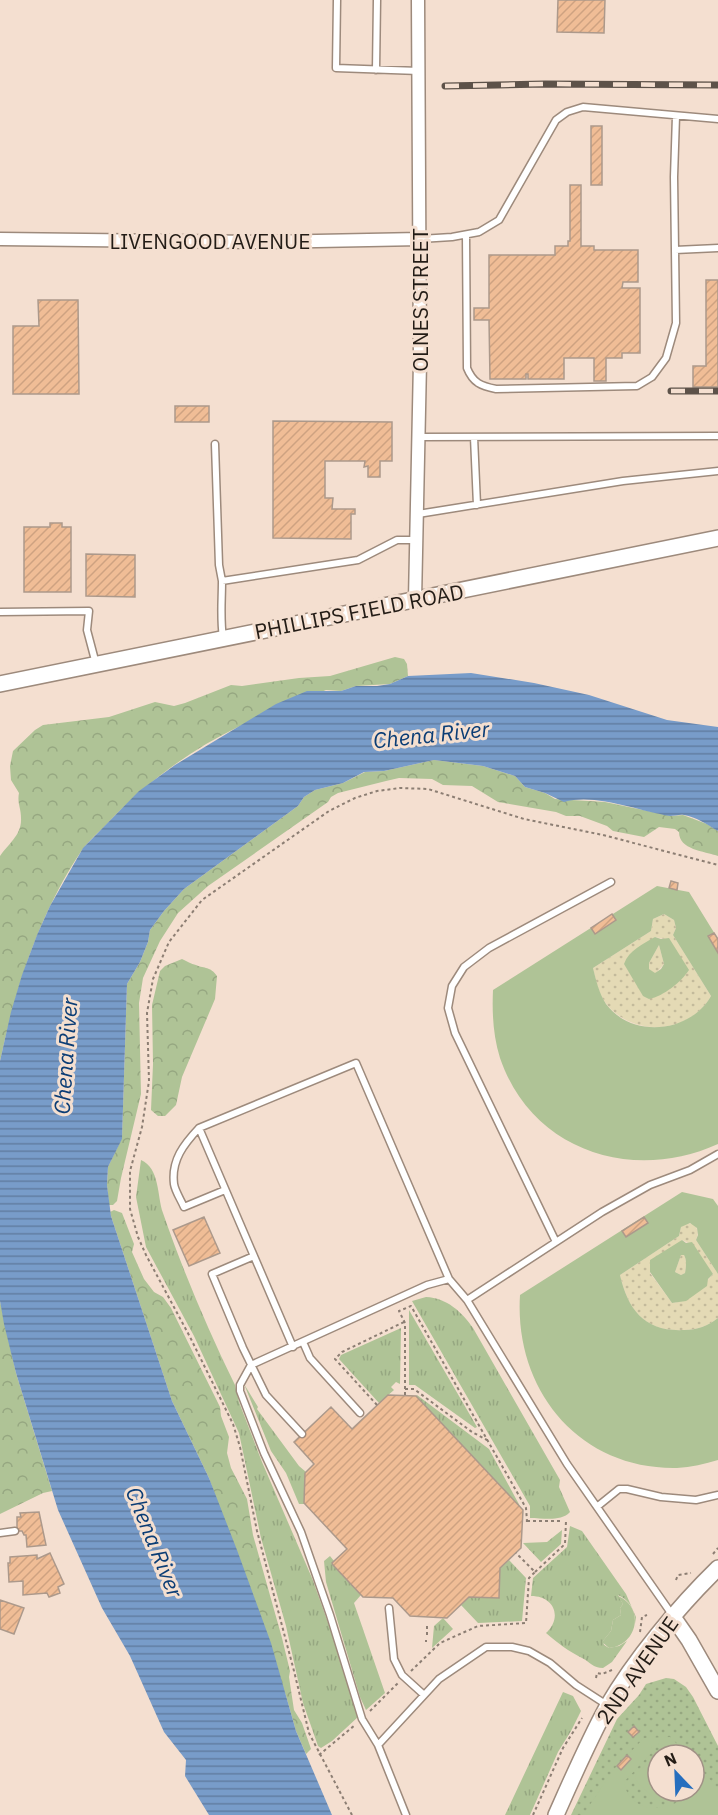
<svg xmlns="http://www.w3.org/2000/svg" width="718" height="1815" font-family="'IBM Plex Sans',sans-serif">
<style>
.grass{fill:url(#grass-tufts)}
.forest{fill:url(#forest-crowns)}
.sand{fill:url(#sand-dots);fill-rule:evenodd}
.park{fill:url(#park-dots);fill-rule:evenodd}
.garden{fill:#afc396;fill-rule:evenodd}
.water{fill:url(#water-rules)}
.building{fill:url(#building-hatch);stroke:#ac998b;stroke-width:1.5}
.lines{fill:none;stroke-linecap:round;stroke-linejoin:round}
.service-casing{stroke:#9d8a7c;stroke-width:9}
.minor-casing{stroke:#9d8a7c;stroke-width:15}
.tertiary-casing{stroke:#9d8a7c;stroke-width:18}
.path{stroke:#8c7e73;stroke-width:2;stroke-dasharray:3 3;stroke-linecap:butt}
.service{stroke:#fff;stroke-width:6}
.minor{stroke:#fff;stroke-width:12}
.tertiary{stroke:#fff;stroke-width:15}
.rail-casing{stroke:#5d5249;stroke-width:7}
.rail{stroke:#f4dfd0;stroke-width:4.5;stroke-dasharray:14;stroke-linecap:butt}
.labels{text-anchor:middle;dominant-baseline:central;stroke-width:6;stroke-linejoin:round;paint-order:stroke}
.street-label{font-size:21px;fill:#231c16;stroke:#f4dfd0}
.water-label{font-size:22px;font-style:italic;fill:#0b3d75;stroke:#f4dfd0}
</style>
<defs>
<pattern id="grass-tufts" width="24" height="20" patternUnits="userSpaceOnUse" patternTransform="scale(1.5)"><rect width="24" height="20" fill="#afc396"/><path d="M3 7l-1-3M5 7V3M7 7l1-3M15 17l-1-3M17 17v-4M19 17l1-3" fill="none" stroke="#96a781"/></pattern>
<pattern id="forest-crowns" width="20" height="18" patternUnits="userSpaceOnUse" patternTransform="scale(1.5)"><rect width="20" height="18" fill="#afc396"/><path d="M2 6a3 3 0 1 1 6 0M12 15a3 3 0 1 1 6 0" fill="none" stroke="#96a781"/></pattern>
<pattern id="sand-dots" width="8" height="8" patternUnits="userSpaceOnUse" patternTransform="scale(1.5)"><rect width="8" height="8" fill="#e4dab5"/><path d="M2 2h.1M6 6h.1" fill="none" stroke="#c3ba9b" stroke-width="1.8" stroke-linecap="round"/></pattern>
<pattern id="park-dots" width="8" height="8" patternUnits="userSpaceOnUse" patternTransform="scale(1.5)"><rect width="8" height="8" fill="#afc396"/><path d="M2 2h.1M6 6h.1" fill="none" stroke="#96a781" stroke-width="1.8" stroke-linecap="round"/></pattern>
<pattern id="water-rules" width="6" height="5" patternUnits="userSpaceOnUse" patternTransform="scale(1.5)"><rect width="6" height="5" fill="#789cc9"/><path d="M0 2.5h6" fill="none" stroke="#627ea2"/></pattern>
<pattern id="building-hatch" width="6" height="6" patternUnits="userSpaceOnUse" patternTransform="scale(1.5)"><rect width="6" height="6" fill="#f0bd96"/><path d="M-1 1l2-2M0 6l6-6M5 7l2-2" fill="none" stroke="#cea281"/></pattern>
</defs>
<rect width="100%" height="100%" fill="#f4dfd0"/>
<path class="grass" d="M141,1160C160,1168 157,1196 163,1213C183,1271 208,1330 235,1385L239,1402L262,1462L312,1578L331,1631L358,1717L332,1741L321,1748L318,1746L303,1703L286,1626L261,1538L239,1433L194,1336L146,1247L136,1197Z
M426,1297C447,1298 462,1312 473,1328L560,1480L559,1487L570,1512C561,1522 543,1518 530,1518V1506L412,1301Z
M409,1310L477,1427L475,1428L415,1385H409Z
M401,1328L400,1384L396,1382L391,1387L394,1390L379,1403L339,1359L341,1355Z
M244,1384L258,1407L257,1409L299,1466L306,1472L305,1474V1504H299L286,1473L271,1451Z
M417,1395L489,1449L521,1508L416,1396Z
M570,1526L582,1531L626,1594L636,1617L635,1629C637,1615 632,1601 618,1595L623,1604L620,1608L621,1615L613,1620L611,1631L603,1641L604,1645L609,1648L619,1646L627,1641L612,1662L603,1668C593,1668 590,1662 582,1658C568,1651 558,1643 546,1633C563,1617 554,1596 531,1596L533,1578L567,1547Z
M562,1530L561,1544L541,1562L523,1543L547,1542Z
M330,1556L334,1561L332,1563L334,1564L361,1595L354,1603L385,1693L366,1710L360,1697L326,1582L324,1561Z
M509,1560L526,1578L522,1621L478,1623L461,1605L469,1597L499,1598L500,1568Z
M443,1618L453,1629L432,1648L434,1626Z
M563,1692L573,1696L581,1711L571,1731L558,1752L530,1815H505Z"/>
<path class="forest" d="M395,657L404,659L407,664L408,676L390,684L356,686L341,691L326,690C297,702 267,713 238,727C188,751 142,786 104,827C96,834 88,842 82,850C39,914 16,987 0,1061V856C8,844 22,835 21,818C21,808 17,803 19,793L11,780L10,766L13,751L35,730L43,725L109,717L155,702L174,706L185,703L231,685L242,686L299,678L330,676Z
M434,760L483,766L515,776L525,787L545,793L555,799L605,802L672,816L683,815L707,824L718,831V856C704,851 679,850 679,832L675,829L659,827L644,837L613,831L607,826L580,816H566L556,812L498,802L472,786L443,785L432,779L399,778L386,781L338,793L331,797L328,802L208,886L178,913L160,941L143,978L139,1003L141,1094L121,1178L117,1201L113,1205H109L107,1185L108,1167L122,1138L127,984L140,962L148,942L150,930L164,911L184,889L298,806L304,797L315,790L343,783L365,772L384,771Z
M182,959C187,961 191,964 196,965C205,969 210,966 217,976L215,999L182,1077L176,1105L165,1116H158L151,1110L153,1064L152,1005L160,971L165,966Z
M114,1210L122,1213L134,1244L132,1252L144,1279L154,1292L163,1297L171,1308L220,1407L221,1416L229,1437L227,1453L231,1468L247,1499L253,1535L282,1638L290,1671L289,1677L294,1710L302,1723L310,1746L311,1749L306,1754L296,1731L286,1696L209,1478L172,1401L111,1216L110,1212Z
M0,1301L16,1373L52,1491L43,1493L0,1514Z"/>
<path class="sand" d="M664,914L674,920L676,928L673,935L711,996C690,1033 637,1038 608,1006C599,996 596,981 593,968L651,931L653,919ZM655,937L665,939L674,985L624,964Z
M659,945L664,964L655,974L649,969V963Z
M686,1223C697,1223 700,1231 696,1240L718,1274V1318C708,1326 697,1330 683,1330C645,1332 628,1310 620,1275L679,1236L681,1227ZM682,1240L689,1243L713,1274C701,1287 692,1301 672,1303L650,1273L652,1267Z
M681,1255H684C687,1260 686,1267 685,1273L681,1275L675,1272Z"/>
<path class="park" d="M666,1678L674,1679L686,1687L693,1697L718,1746V1815H571L617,1719L639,1695L646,1684ZM658,1755H694V1791H658Z"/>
<path class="garden" d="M657,886L689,892L718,939V1144C632,1183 532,1151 500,1058C493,1035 492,1013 493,990ZM664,914L674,920L676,928L673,935L711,996C690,1033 632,1039 606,1004C599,993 596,980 593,968L651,931L653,919Z
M655,937L661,939L669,938L689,970C681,982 664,996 649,999L643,996L624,964C629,950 643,944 655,937ZM659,945L664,964L661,969L655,973L649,969V963Z
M682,1192L713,1199L718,1206V1274L696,1240L698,1235L697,1228L690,1223L681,1227L679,1236L620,1275C628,1310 645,1332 684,1330C697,1330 708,1326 718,1318V1460C705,1464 691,1467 677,1468C579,1470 514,1390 520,1295Z
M682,1240L686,1243L692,1242L713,1274L708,1279L707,1286L686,1301L672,1303L650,1272V1260ZM681,1255H684C687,1260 686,1267 685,1273L681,1275L675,1272Z
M618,1596C645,1607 638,1645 609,1648L602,1642L611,1631L613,1620L621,1615L620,1608L623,1604Z
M670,1737L688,1755H666L661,1745L656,1743L652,1745L651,1753L624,1782C629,1815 673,1815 689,1791H694V1761L718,1789V1815H583L614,1769L644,1738Z
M654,1756L658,1757V1775L656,1773L654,1780L658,1783V1791H669L660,1801L655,1800L636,1780L635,1776Z"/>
<path class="water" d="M471,673L534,683L589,695L667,720L718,727V831C708,825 696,817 684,815C680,814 675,816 670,816C638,811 596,793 564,802L545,793L525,787L515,776L483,766L434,760L384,771L364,772L343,783L315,790L304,797L298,806L184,889L164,911L150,930L148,942L140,962L127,984L122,1139L108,1167L107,1185L111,1216L172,1401L209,1478L237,1550L271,1643L296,1731L332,1815H209L185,1776L186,1760L164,1732L130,1656L102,1608L58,1510L16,1373L4,1324L0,1301V1061L11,1012L22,975L37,935L50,906L83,848L139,791L175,765L276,704L307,691H341L356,686H377L390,684L408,676Z"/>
<path class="building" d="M558,0H605L604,33L557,32Z
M591,126H602V185H591Z
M570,185H581V246H594V250H638V282H623L622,288H640V353H622V358H606V381H594V358H564V379H528V374H526V379H490L489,320H474V308H489V255H555V246H568V241H570Z
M706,280H718V387H693V366H706Z
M38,300H78L79,394H13V326H39Z
M175,406H209V422H175Z
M273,421L392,422V461H380V477H368V466L364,467L365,461H325V498H333L332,509H355V514H351V539L273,538Z
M50,523H62V527H71V592H24V527H50Z
M86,554L135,555V597L86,596Z
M671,881L678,883L677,890L669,888Z
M612,914L616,920L595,934L591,928Z
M714,933L718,939V953L708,936Z
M204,1217L220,1253L189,1266L173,1230Z
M644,1217L648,1223L626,1237L622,1231Z
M388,1395L416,1396L523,1510L521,1548L500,1568L499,1598L469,1597L447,1618L410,1616L393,1598L363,1597L333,1565L332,1563L347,1549L304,1503L305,1473L314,1464L294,1442L331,1407L352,1429Z
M39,1512L46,1545L27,1547L26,1535H24L22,1531H17V1517H21L20,1513Z
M50,1553L64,1584L58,1587L60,1593L49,1597L47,1593L23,1595V1581L9,1582L8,1563H10V1557L37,1555V1559Z
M0,1600L24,1608L14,1634L0,1629Z
M634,1726L639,1732L633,1737L628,1732Z
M627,1755L631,1759L621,1770L617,1766Z"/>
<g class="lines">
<g class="service-casing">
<path id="service" d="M337,0L336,68L419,71
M376,70L377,0
M466,235L467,368C473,383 481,386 496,389L637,386L652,377L666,358L676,323L674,177L676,116
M420,239L452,237L479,232L499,220L556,120L567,112L583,107L718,119
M675,250L718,248
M419,437L718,436
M474,437L477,505
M215,444L219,565L222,581
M418,514L623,481L718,471
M0,612L89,611L87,630L96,664
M223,638C220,618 222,601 222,581L358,560L397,540H418
M199,1128L293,1347
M225,1190L184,1207C181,1200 175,1191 174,1184C171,1160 184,1144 199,1128L356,1063L449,1279
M556,1242L455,1033L448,1008L452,986L464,967L489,948L611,882
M254,1256L212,1274L243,1348L266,1395L302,1434
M467,1300L602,1212L650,1185L690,1170L718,1154
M303,1342L310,1358L360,1413
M598,1506L619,1489H627L661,1497L696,1500L718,1495
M0,1533L15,1531
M389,1608L394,1659L402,1675L423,1694
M378,1745L362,1719L330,1615L301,1532L264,1453L240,1391V1385L251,1365L427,1285L449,1279L467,1300L567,1464L673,1616
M406,1815L378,1745L439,1679L486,1647H512L529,1651L550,1663L576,1685L607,1705"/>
</g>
<g class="minor-casing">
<path id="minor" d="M0,239L265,242L420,239
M415,600L420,362L418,0"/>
</g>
<g class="tertiary-casing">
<path id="tertiary" d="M0,684L718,538
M673,1617L689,1640L718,1691
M556,1815C572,1779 588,1742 607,1707C634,1660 679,1606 718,1568"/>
</g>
<path class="path" d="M405,1389H414L472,1432L487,1440
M405,1395V1323L399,1311L411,1306L526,1508L527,1521H523
M377,1405L335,1359L342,1352L404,1322
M527,1521H560
M713,1554L718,1548
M535,1572L565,1544L566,1521
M676,1580L678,1575L691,1573
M640,1632L642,1617L647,1615
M427,1635V1625
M426,1642V1640
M411,1671L440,1643L478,1626L526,1623L529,1578L535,1572L516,1553
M596,1678L597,1673L602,1674L612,1670
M370,1711L398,1683
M319,1755L355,1725
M352,1815L309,1733L294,1671L257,1531L240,1447L233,1424L190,1337L146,1255L138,1237L130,1209V1171L142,1127L149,1081L147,1013L153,979L169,942L202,900L329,811L355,798L377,791L400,788L428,789L524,819L603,835L718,865
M533,1815L563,1748L582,1718"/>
<use href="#service" class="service"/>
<use href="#minor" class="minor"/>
<use href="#tertiary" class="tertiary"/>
<g class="rail-casing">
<path id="rail" d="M445,86L545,84L718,85
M671,391H718"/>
</g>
<use href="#rail" class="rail"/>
</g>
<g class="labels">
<g class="street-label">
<text x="210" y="241">LIVENGOOD AVENUE</text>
<text transform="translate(420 300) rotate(-90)">OLNES STREET</text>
<text transform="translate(359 611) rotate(-11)">PHILLIPS FIELD ROAD</text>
<text transform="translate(637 1670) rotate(-55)">2ND AVENUE</text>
</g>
<g class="water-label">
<text transform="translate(431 734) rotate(-6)">Chena River</text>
<text transform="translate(65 1056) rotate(-86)">Chena River</text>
<text transform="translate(155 1542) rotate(68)">Chena River</text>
</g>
</g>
<g transform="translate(676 1773) rotate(337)"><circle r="28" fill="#f4dfd0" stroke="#a09186" stroke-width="1.5"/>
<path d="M0-4.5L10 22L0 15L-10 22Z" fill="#256ebe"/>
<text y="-9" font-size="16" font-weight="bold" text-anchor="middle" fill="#231c16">N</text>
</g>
</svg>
